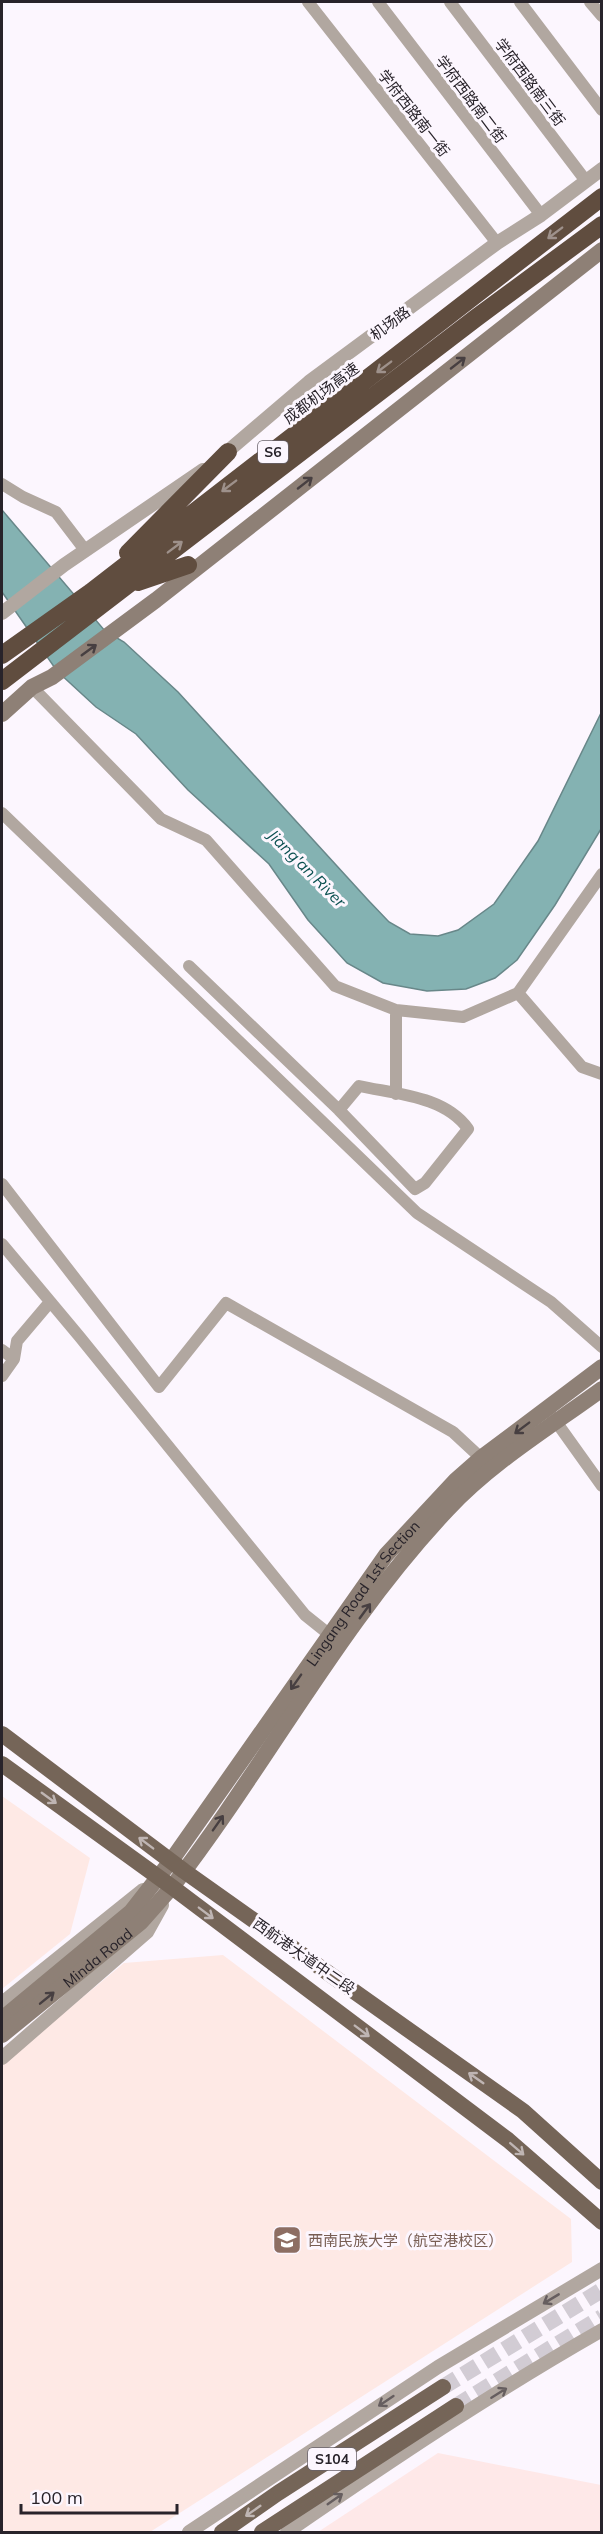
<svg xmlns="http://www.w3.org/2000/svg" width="603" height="2534" font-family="Mulish,'Noto Sans SC',sans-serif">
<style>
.industrial{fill:#fee8e8}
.education{fill:#fee9e5}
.water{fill:#84b2b2;stroke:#688789;stroke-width:1.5}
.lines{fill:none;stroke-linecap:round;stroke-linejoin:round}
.primary-tunnel{stroke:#d2ccd4;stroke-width:16;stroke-dasharray:16 8;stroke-linecap:butt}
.minor{stroke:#b1a7a0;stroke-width:12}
.tertiary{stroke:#b1a7a0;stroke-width:14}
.secondary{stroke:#8e8076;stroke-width:16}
.primary{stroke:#756558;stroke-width:16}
.motorway{stroke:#604d3f;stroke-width:18}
.oneway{stroke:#9e918b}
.oneway2{stroke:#473f41}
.oneway3{stroke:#bfb5b3}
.oneway4{stroke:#665e5f}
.labels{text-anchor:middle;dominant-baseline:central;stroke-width:6;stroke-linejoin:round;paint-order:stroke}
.shield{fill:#fcf6fe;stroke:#68626a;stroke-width:1.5}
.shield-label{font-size:14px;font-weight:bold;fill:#28232a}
.street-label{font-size:15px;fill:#28232a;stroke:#fcf6fe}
.education-label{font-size:15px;fill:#785e54;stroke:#fcf6fe;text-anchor:start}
.water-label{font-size:16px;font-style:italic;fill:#0a5050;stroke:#fcf6fe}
</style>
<rect width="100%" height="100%" fill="#fcf6fe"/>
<path class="industrial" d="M438,2453L601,2485V2532H318Z"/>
<path class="education" d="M2,1796L90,1858L70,1934L2,1989Z
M223,1955L571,2219L572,2262L150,2532H2V2064L124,1963Z"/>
<path class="water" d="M2,510L105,631L124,642L178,692L368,900L389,922L410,934L438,936L458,930L494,904L538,841L601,713V829L555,905L517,960L495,978L466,989L427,991L383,983L347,963L308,920L269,864L188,790L136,734L96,707L57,671L2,592Z"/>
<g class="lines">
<path class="primary-tunnel" d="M443,2387L602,2290
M456,2406L602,2317"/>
<path class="minor" d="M308,2L497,243
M378,2L541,215
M450,2L586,181
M520,2L602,110
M590,2L602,16
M2,484L23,497L56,512L85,550
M32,687L161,819L206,840L335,986L396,1010L463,1017L518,993L602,874
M2,813L417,1213L551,1302L602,1347
M189,966L339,1110L359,1086C395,1094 445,1096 468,1129L425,1183L415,1189L339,1110
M518,993L582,1067L602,1074
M396,1094V1010
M2,1184L159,1387L226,1303L453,1432L481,1458
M2,1244L79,1336L305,1615L335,1639
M2,1350L14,1359
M2,1376L14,1359L17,1341L50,1302
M552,1416L602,1486"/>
<path class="tertiary" d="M221,457L309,382L497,243L541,215L602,169
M2,613L64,565L203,470
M2,2003L143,1890
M2,2058L147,1932L162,1905
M189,2532L438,2367L602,2269
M287,2532C389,2462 493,2392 602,2330"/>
<g class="secondary">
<path d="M2,714L32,687L52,677L156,600L602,250"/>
<path id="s1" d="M2,2019L131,1912L171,1861L386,1555L456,1480L481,1458L602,1367"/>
<path id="s2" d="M2,2035L141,1922L172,1887C267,1764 340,1623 448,1509C492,1462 550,1427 602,1389"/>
</g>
<path class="primary" d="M2,1734L184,1871L523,2111L602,2182
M2,1764L172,1887L508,2140L602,2222
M222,2532L278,2493L443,2387
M262,2532L456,2406"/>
<path class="motorway" d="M128,553L228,452
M138,582L188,565
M2,655L91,592L602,197
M2,681L476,318L602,225"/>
</g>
<defs><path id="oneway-shaft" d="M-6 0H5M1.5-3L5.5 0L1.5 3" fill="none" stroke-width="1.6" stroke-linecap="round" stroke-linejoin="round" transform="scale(1.5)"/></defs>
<g class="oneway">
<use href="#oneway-shaft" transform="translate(555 233) rotate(143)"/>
<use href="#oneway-shaft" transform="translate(384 367) rotate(143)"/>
<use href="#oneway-shaft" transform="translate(229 486) rotate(143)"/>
<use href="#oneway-shaft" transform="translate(175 547) rotate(-37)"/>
</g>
<g class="oneway2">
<use href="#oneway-shaft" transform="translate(458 363) rotate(-38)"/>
<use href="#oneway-shaft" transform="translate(305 483) rotate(-38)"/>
<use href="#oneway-shaft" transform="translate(89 650) rotate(-36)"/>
<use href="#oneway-shaft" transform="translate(522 1428) rotate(143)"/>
<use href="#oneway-shaft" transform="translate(365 1611) rotate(-54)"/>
<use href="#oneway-shaft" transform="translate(296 1682) rotate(125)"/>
<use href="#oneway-shaft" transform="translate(218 1823) rotate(-55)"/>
<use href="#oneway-shaft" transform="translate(47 1998) rotate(-39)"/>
</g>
<g class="oneway3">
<use href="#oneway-shaft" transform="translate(49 1798) rotate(36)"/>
<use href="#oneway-shaft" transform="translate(146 1843) rotate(-143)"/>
<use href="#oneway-shaft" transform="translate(206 1913) rotate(37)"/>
<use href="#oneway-shaft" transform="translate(362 2031) rotate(37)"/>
<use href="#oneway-shaft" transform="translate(476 2078) rotate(-145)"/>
<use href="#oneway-shaft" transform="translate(517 2149) rotate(41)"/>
<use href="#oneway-shaft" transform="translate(253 2511) rotate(145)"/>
</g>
<g class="oneway4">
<use href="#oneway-shaft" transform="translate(551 2299) rotate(149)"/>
<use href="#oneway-shaft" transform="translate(499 2393) rotate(-32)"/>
<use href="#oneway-shaft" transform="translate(386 2401) rotate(146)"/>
<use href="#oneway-shaft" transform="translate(335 2499) rotate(-35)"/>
</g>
<defs>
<g id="university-square" transform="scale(1.5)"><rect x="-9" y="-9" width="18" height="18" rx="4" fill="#8d6e63" stroke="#fcf6fe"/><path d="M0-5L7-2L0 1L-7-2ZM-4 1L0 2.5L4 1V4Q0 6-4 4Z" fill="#fff"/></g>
</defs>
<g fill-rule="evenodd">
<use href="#university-square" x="287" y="2240"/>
</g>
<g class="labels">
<g class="shield">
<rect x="258" y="441" width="30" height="22" rx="4.5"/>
<rect x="308" y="2448" width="48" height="22" rx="4.5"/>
</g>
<g class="shield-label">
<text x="273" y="452">S6</text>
<text x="332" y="2459">S104</text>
</g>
<g class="street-label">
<text transform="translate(530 82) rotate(53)">学府西路南三街</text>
<text transform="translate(471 99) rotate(53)">学府西路南二街</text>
<text transform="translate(414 113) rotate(52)">学府西路南一街</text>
<text transform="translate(390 323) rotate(-37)">机场路</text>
<text transform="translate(321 393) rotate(-37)">成都机场高速</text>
<text stroke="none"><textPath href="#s1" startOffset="562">Lingang Road 1st Section</textPath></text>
<text transform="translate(304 1956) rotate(35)">西航港大道中二段</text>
<text stroke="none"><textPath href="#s2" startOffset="123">Minda Road</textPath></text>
</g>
<g class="education-label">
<text x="308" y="2240">西南民族大学（航空港校区）</text>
</g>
<g class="water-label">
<text transform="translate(307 868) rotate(45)">Jiang'an River</text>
</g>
</g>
<rect width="603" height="2534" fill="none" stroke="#28232a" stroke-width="6"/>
<path d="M21 2504v9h156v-9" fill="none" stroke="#28232a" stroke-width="3"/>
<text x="30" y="2504" font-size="18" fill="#28232a" stroke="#fcf6fe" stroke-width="4.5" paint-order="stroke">100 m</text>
</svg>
